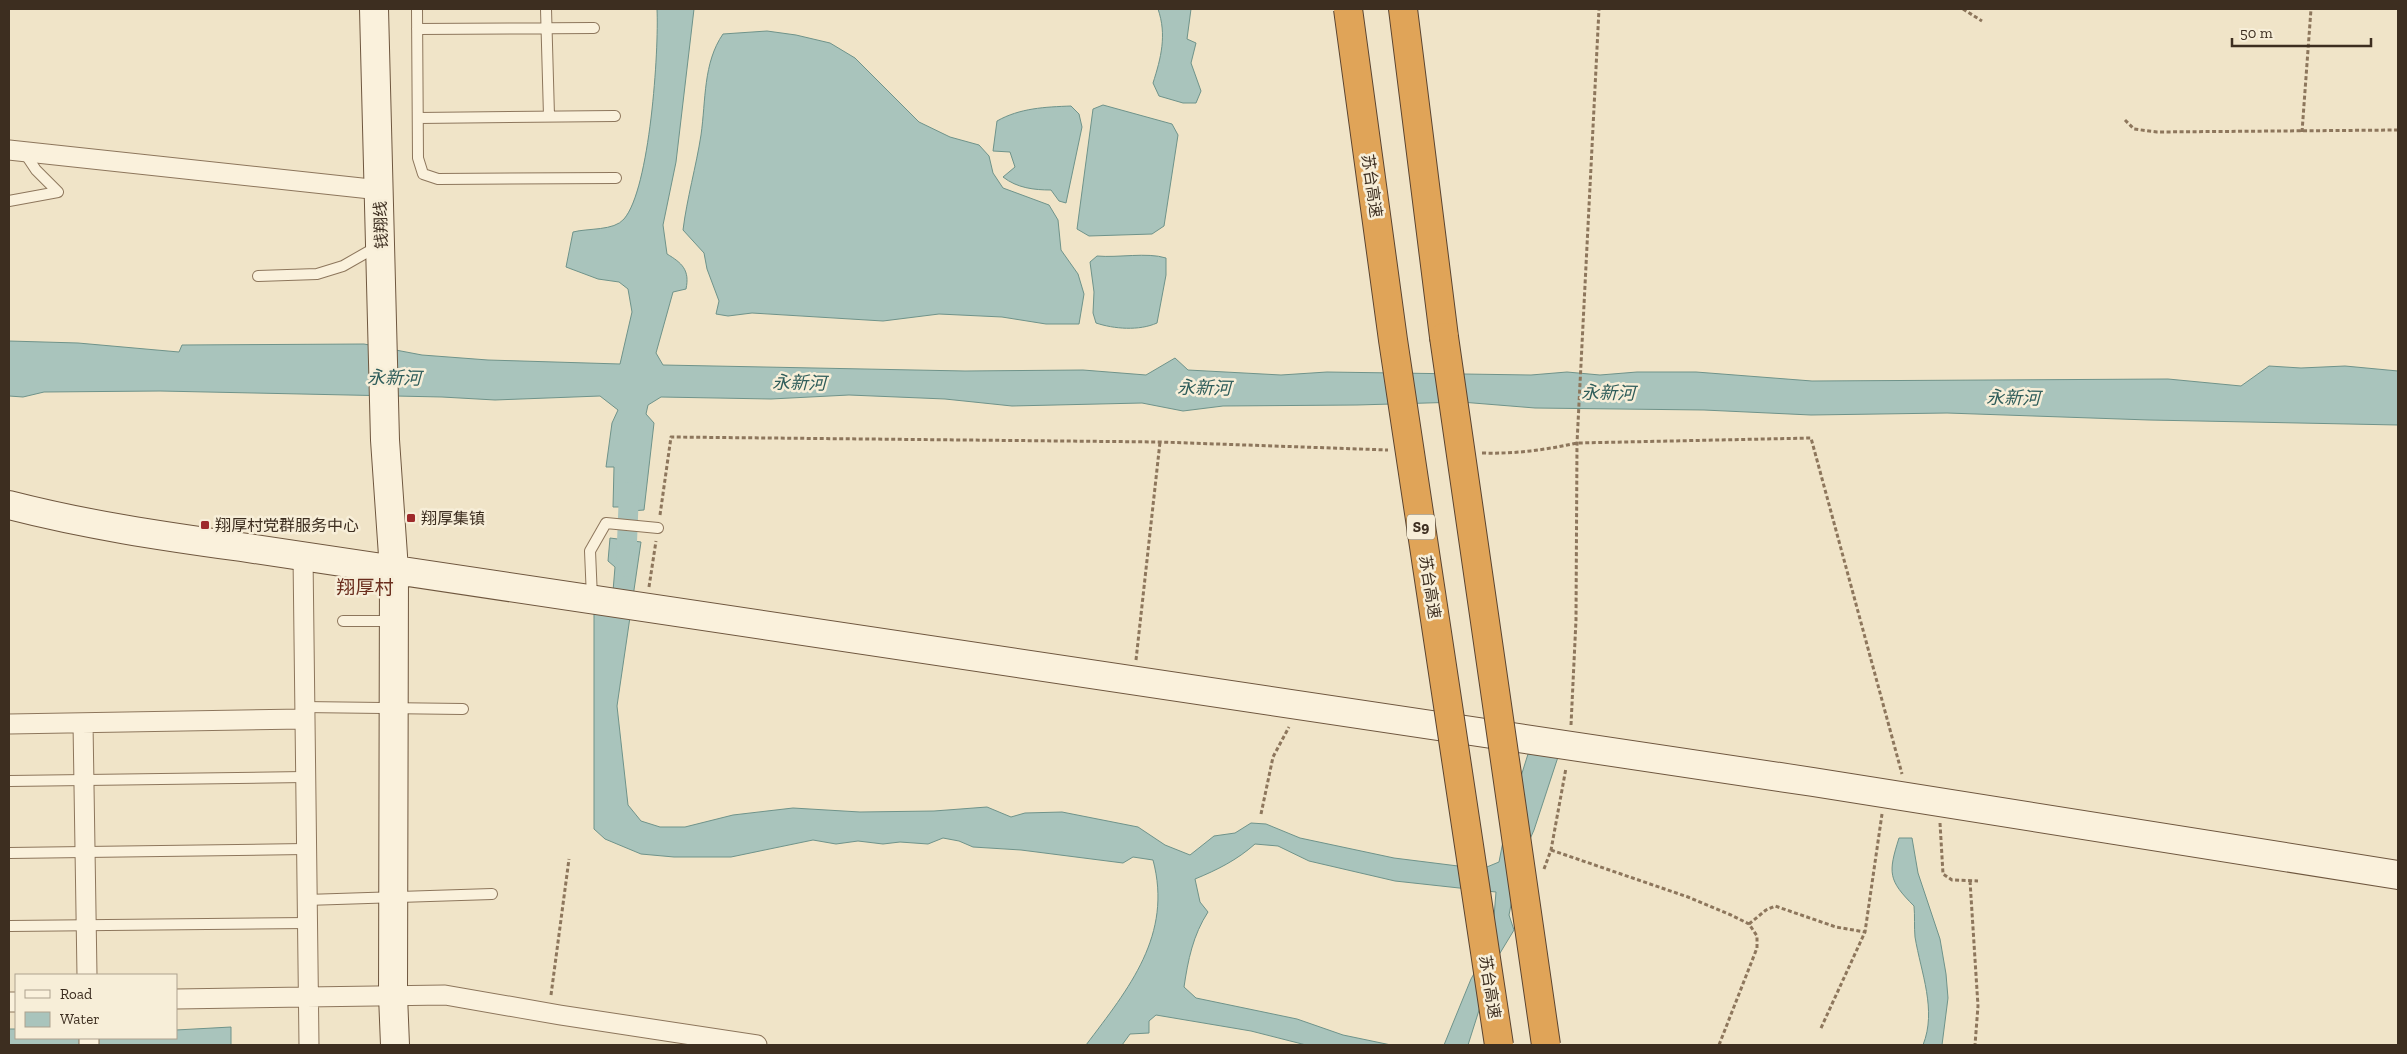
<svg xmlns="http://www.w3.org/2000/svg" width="2407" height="1054" font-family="'Zilla Slab','Noto Sans SC',serif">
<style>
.water{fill:#a9c4bc;stroke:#6f938a}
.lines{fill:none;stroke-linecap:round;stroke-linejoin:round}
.canal{stroke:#a9c4bc;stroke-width:20}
.lane-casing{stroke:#8d765c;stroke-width:12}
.street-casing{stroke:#8d765c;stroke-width:21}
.secondary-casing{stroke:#6f573f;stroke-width:30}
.highway-casing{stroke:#5b4430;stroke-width:30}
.path{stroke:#8d765c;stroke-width:3;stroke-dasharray:4 2.5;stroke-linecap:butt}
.lane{stroke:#faf1dc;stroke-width:10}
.street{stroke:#faf1dc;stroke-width:19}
.secondary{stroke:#faf1dc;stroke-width:28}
.highway{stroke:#e0a458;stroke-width:28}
.highway-bridge-casing{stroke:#5b4430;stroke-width:30;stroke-linecap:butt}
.highway-bridge{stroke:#e0a458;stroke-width:28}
.poi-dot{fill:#9e2a2b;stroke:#f7eed8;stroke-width:2}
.labels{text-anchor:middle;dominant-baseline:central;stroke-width:5;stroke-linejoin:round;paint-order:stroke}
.shield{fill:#f7eed8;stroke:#756857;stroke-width:1}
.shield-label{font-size:15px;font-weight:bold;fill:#3d2e20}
.street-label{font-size:16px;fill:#3d2e20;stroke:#f7eed8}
.poi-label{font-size:16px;fill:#3d2e20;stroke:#f7eed8;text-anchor:start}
.water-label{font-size:18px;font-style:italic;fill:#2f5d5a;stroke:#f7eed8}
.quarter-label{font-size:19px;fill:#6b2e1e;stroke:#f7eed8}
</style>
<rect width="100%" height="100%" fill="#f0e4c8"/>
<path class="water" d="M657,9H694L676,162L663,225L667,254C682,263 690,270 686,289L673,292L656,353L663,365L965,371L1083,370L1146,375L1175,358L1188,370L1281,375L1327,372L1531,375L1567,372L1600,375L1637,372H1696L1812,381L2168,379L2241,386L2269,366L2301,368L2345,366L2398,371V425L2149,420L1947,413L1811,415L1704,410L1535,408L1461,402L1357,405L1223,406L1183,411L1142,403L1012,406L945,399L849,395L771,399L661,397L648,405L646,414L654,423L644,510L631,511L629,517L622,515L621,507H613L614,467H606L612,423L618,410L600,396L495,400L442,397L160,391L44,392L23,397L9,396V341L78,343L179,352L182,345L364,344L422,355L488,360L620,364L632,312L628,289L619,282L598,279L566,267L573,232C588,228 614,231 624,219C650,189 659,50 657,9Z
M1158,9H1191L1187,39L1196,43L1191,63L1201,91L1196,103H1183L1159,96L1153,83C1161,58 1167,35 1158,9Z
M767,31L796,35L830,43L855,58L919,122L950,137L979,145L989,156L993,173L1003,188L1049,205L1058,220L1061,250L1078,274L1084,294L1079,324H1046L1002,317L939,314L883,321L752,313L728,316L716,314L719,301L707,269L704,253L683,230C687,198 696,167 701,135C706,100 703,63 723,34Z
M1103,105L1172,124L1178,135L1164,226L1152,234L1089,236L1077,229L1093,109Z
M1071,106L1079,114L1082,127L1066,203L1059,201L1051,190C1034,190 1017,188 1003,177L1015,167L1010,152L993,151L997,121C1020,108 1045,107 1071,106Z
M1097,256C1118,258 1147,252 1166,258V275L1157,323C1139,331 1114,329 1096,323L1093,313L1094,292L1090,262Z
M610,538L641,542L617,706L628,805L641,821L660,827H685L733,815L793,808L860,812L934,811L987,807L1011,817L1025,813L1062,812L1138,827L1165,845L1190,855L1214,836L1235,833L1251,823L1266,824L1300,838L1394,858L1482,869L1499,862L1507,821L1528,754L1558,757L1534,830L1519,864L1509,915L1514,930L1494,963L1468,1045H1444L1471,979L1488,949L1494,917L1496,892L1395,881L1309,861L1278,846L1255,844C1237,860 1217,870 1195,879L1200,902L1208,912C1193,935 1188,960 1184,987L1196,998L1297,1019L1343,1035L1391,1045H1306L1251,1031L1156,1015L1149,1021V1033L1130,1034L1122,1045H1086C1129,988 1173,935 1153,860L1133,857L1123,863L1021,850L973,847L959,841L943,838L928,844L900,842L883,844L858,841L836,844L813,840L731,857H674L641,854L605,839L594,829V612L613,591L615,567L608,561Z
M1899,838H1912L1918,873L1940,939L1946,974L1948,998L1942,1045H1923C1937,1010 1921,973 1915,937C1914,927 1915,916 1914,906C1888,880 1888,873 1899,838Z
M231,1027V1045H9V1029H16V1038H176V1030Z"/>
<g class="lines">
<path class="canal" d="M626,567L629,492"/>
<g class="lane-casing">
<path id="lane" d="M417,9L418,158L423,174L438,179L616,178
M546,9L549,116
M417,29L594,28
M418,118L615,116
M24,152L36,170L58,192
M9,201L58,192
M258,276L317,274L343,266L378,246
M592,598L590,551L606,523L658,528
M343,621H392
M303,707L463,709
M9,781L304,777
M9,853L305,849
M306,900L492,894
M9,926L307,923"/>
</g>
<g class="street-casing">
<path id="street" d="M9,150L380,190
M303,556L309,1045
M83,723L87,975
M9,724L303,719
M176,999L445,995L560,1015L757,1045
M9,1002H16
M89,1038V1045"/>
</g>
<g class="secondary-casing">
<path id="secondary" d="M374,9L385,440L394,570L393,995L395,1045
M9,505C87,525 161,536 241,547L1813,782L2398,875"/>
</g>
<g class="highway-casing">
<path id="highway" d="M1403,9L1444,337"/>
</g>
<path class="path" d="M1963,9L1982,21
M2125,120L2134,129L2157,132L2398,130
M2302,132L2311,9
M1482,453C1515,454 1545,450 1577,443L1811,438L1902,774
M660,515L671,437L1160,442L1388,450
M649,587L656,541
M1136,660L1160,442
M1571,725L1576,620L1577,443L1599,9
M1261,814L1273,757L1289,727
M1940,823L1943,874L1952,880L1978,881
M1551,850L1688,897L1731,915L1749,924L1757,936V948L1719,1045
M1544,869L1551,850L1566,768
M1970,881L1978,1006L1975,1045
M1749,924L1766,910L1775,906L1836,927L1865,932
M551,995L569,859
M1821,1028L1865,932L1882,814"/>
<use href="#lane" class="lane"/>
<use href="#street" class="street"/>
<use href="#secondary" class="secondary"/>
<use href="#highway" class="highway"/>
<g class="highway-bridge-casing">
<path id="highway-bridge" d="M1348,9L1393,340L1499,1045
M1444,337L1546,1045"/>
</g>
<use href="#highway-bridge" class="highway-bridge"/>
</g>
<g class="poi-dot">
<rect x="406" y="513" width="10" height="10" rx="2.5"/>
<rect x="200" y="520" width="10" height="10" rx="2.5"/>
</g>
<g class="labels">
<rect class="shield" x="1407" y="514.5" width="28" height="25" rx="4"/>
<g class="shield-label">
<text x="1421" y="527">S9</text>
</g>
<g class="street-label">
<text transform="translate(1372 186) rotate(82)">苏台高速</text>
<text transform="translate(381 225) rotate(-92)">钱翔线</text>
<text transform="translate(1430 587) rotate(81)">苏台高速</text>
<text transform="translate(1490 987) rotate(81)">苏台高速</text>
</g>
<g class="poi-label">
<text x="421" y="518">翔厚集镇</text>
<text x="215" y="525">翔厚村党群服务中心</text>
</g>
<g class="water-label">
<text transform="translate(394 378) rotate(1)">永新河</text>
<text transform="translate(799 383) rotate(1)">永新河</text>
<text transform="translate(1204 388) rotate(1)">永新河</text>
<text transform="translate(1608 393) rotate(1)">永新河</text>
<text transform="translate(2013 398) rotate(1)">永新河</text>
</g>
<g class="quarter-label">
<text x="365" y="587">翔厚村</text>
</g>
</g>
<rect width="2407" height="1054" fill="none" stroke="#3d2e20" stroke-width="20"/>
<rect x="15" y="974" width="162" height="65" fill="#f7eed8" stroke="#ada18e"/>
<rect x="25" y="990" width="25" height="8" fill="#faf1dc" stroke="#ada18e"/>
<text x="60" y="999" font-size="15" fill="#3d2e20">Road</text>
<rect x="25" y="1012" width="25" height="15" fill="#a9c4bc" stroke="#ada18e"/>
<text x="60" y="1024" font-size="15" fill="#3d2e20">Water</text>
<path d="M2232 38v8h139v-8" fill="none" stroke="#3d2e20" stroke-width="2.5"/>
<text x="2240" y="38" font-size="15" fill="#3d2e20" stroke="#f7eed8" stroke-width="4" paint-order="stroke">50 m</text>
</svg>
